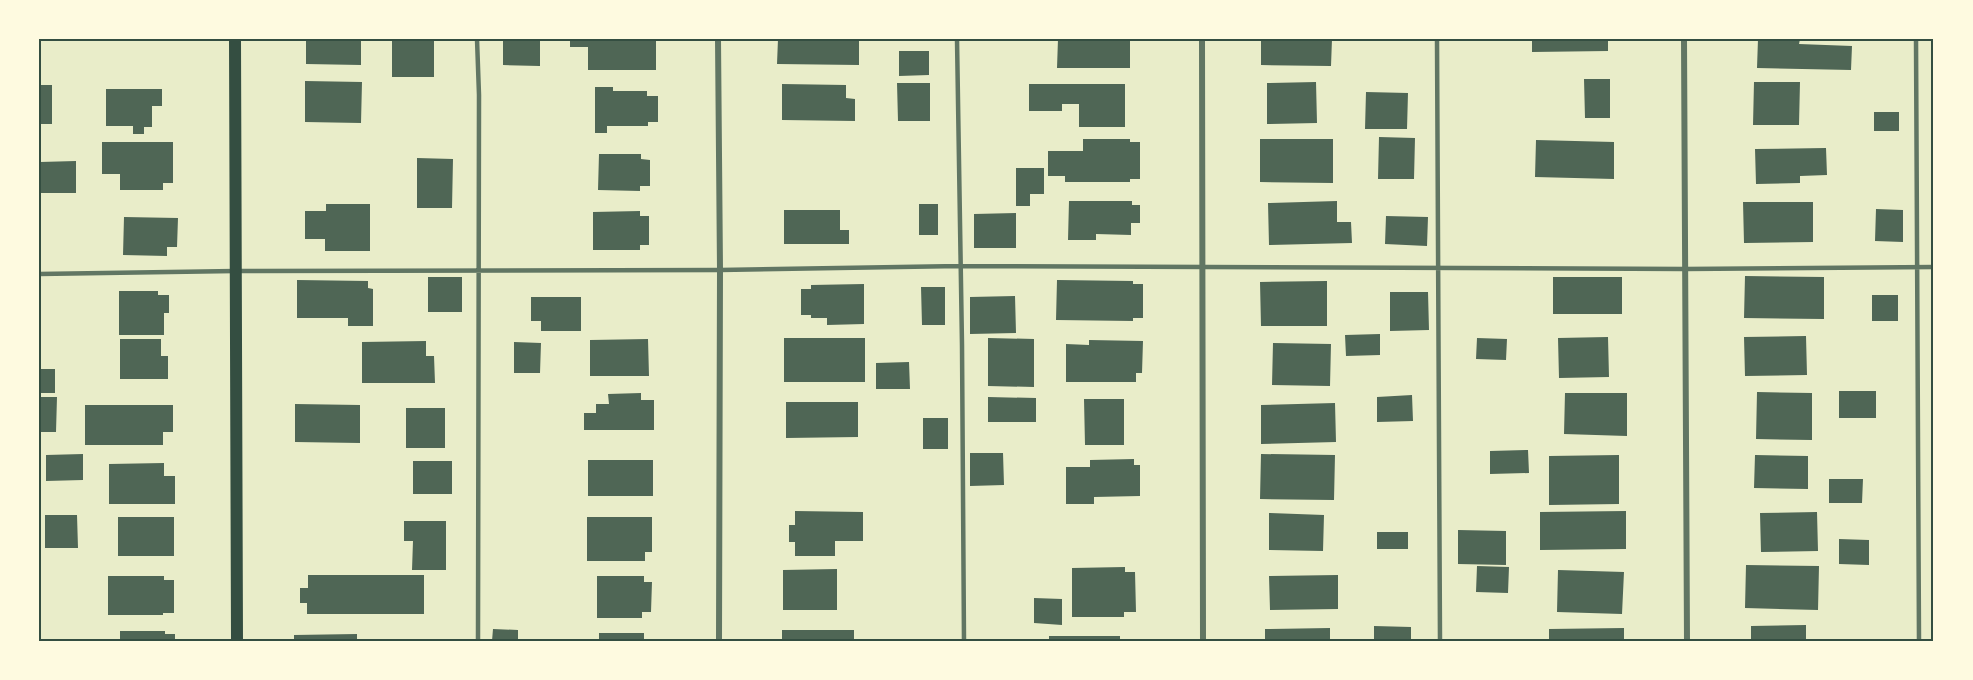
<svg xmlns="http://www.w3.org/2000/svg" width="1973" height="680" font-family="Manrope,sans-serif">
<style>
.building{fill:#4f6655}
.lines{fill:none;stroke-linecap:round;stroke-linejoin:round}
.service{stroke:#617663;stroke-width:4.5}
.minor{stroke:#617663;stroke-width:6}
.secondary{stroke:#344e41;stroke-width:12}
.neatline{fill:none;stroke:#344e41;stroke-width:2}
</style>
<rect width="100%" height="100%" fill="#e9edc9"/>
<path class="building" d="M306,39H361V65L306,64Z
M392,39H434V77H392Z
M503,39H540V66L503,65Z
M570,39H656V70H588V47H570Z
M778,39H859V65L777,64Z
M1058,39H1130V68H1057Z
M1261,39H1332L1331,66L1261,65Z
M1532,39H1608V51L1532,52Z
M1758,39H1800L1799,44L1852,46L1851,70L1757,68Z
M1931,44H1934V68H1931Z
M899,51H929V75L899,76Z
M1584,79H1610V118H1585Z
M305,81L362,82L361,123L305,122Z
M1316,82L1317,123L1267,124V83Z
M1754,82H1800L1799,125H1753Z
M897,83H930V121H898Z
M782,84L846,85V98L855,99V121L782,120Z
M1029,84H1125V127H1079V104H1062V111H1029Z
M39,85H52V124H39Z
M595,87H613V91H647V96H658V122H648V126H607V133H595Z
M106,89H162V106H152V127H144V134H133V126H106Z
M1366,92L1408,93L1407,129H1365Z
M1874,112H1899V131H1874Z
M1379,137L1415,138L1414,179H1378Z
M1083,139H1130V142H1140V179H1130V182H1065V176H1048V151H1083Z
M1260,139H1333V183L1260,182Z
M1536,140L1614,142V179L1535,177Z
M102,142H173V183H163V190H120V174H102Z
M1826,148L1827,175L1800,176V183L1756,184L1755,149Z
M599,154H641V159L650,160V186H640V191L598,190Z
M417,158L453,159L452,208H417Z
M76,161V193H40V162Z
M1016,168H1044V194H1030V206H1016Z
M1069,201H1132V205H1140V223H1131V235L1096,234V240H1068Z
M1337,201V222H1351L1352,243L1269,245L1268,203Z
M1743,202H1813V242L1744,243Z
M326,204H370V251H325V239H305V211H326Z
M919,204H938V235H919Z
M1876,209L1903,210V242L1875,241Z
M784,210H840V230H849V244H784Z
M640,211V216H649V245H640V250H593V212Z
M1016,213V248H974V214Z
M1386,216L1428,217L1427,246L1385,244Z
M124,217L178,218L177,247H167V256L123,255Z
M1745,276L1824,277V319L1744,318Z
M428,277H462V312H428Z
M1553,277H1622V314H1553Z
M297,280L368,281V288L373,289V326H348V318H297Z
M1057,280L1133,281V284H1143V318H1133V321L1056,320Z
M1327,281V326H1261L1260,282Z
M864,284V324L827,325V318H811V315H801V289H811V285Z
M921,287H945V325H922Z
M119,291H158V295H169V313H164V335H119Z
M1390,292H1428L1429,330L1390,331Z
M1872,295H1898V321H1872Z
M1015,296L1016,333L970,334V297Z
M531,297H581V331H541V321H531Z
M1380,334V355L1346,356L1345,335Z
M1806,336L1807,375L1745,376L1744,337Z
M1608,337L1609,377L1559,378L1558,338Z
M784,338H865V382H784Z
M988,338L1034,339V387L988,386Z
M1477,338L1507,339L1506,360L1476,359Z
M120,339H161V356H168V379H120Z
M648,339L649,376H590V340Z
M1089,340L1143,341L1142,373H1136V382H1066V344L1089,345Z
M426,341V356H434L435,383H362V342Z
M514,342L541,343L540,373H514Z
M1273,343L1331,344L1330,386L1272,385Z
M909,362L910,389H876V363Z
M39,369H55V393H39Z
M1839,391H1876V418H1839Z
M1757,392L1812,393V440L1756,439Z
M641,393V400H654V430H584V413H596V404H609L608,394Z
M1565,393H1627V436L1564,434Z
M1412,395L1413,421L1377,422V397Z
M39,397H57L56,432H39Z
M988,397L1036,398V422H988Z
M1084,399H1124V445H1085Z
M786,402H858V437L786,438Z
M1335,403L1336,442L1261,444V405Z
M295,404L360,405V443L295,442Z
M85,405H173V432H163V445H85Z
M406,408H445V448H406Z
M923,418H948V449H923Z
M1528,450L1529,473L1490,474V451Z
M970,453H1003L1004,485L970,486Z
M83,454V480L46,481V455Z
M1261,454L1335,455L1334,500L1260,499Z
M1619,455V504L1549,505V456Z
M1755,455L1808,456V489L1754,488Z
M1134,459V465H1140V496L1094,497V504H1066V467H1090V460Z
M588,460H653V496H588Z
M413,461H452V494H413Z
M164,463V476H175V504H109V464Z
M1829,479H1863L1862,503H1829Z
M795,511L863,512V541H835V556H795V542H789V525H795Z
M1626,511V549L1540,550V512Z
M1817,512L1818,551L1761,552L1760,513Z
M1269,513L1324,515L1323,551L1269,550Z
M45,515H77L78,548H45Z
M118,517H174V556H118Z
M587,517H652V552H645V561H587Z
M404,521H446V570H412L413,541H404Z
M1458,530L1506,531V565L1458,564Z
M1377,532H1408V549H1377Z
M1839,539L1869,540V565L1839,564Z
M1746,565L1819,566L1818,610L1745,608Z
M1477,566L1509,567L1508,593L1476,592Z
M1125,567V572H1135L1136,612H1124V617H1072V568Z
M837,569V610H783V570Z
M1558,570L1624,572L1622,614L1557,612Z
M308,575H424V614H307V603H300V588H308Z
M1338,575V609L1270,610L1269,576Z
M108,576H164V580H174V613H163V615H108Z
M597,576H644V582H652L651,612H642V618H597Z
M1034,598L1062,599V625L1034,623Z
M1806,625V641H1751V626Z
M1374,626L1411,627V641H1374Z
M1330,628V641H1265V629Z
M1624,628V641H1549V629Z
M493,629L518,630V641H492Z
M782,630H854V641H782Z
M120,631H165V634H175V641H120Z
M599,633H644V641H599Z
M357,634V641H294V635Z
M1049,636H1120V641H1049Z"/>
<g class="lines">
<path class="service" d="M477,39L479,95L478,641
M957,39L962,345L964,641
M1437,39L1440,641
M1916,39L1919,641
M39,274L235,271L720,270L960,266L1685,269L1934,267"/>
<path class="minor" d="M718,39L720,270L719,641
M1202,39L1203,641
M1684,39L1687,641"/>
<path class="secondary" d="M235,39L237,641"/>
</g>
<rect width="1973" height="680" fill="none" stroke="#fefae0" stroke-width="81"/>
<rect x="40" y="40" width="1892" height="600" class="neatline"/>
</svg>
